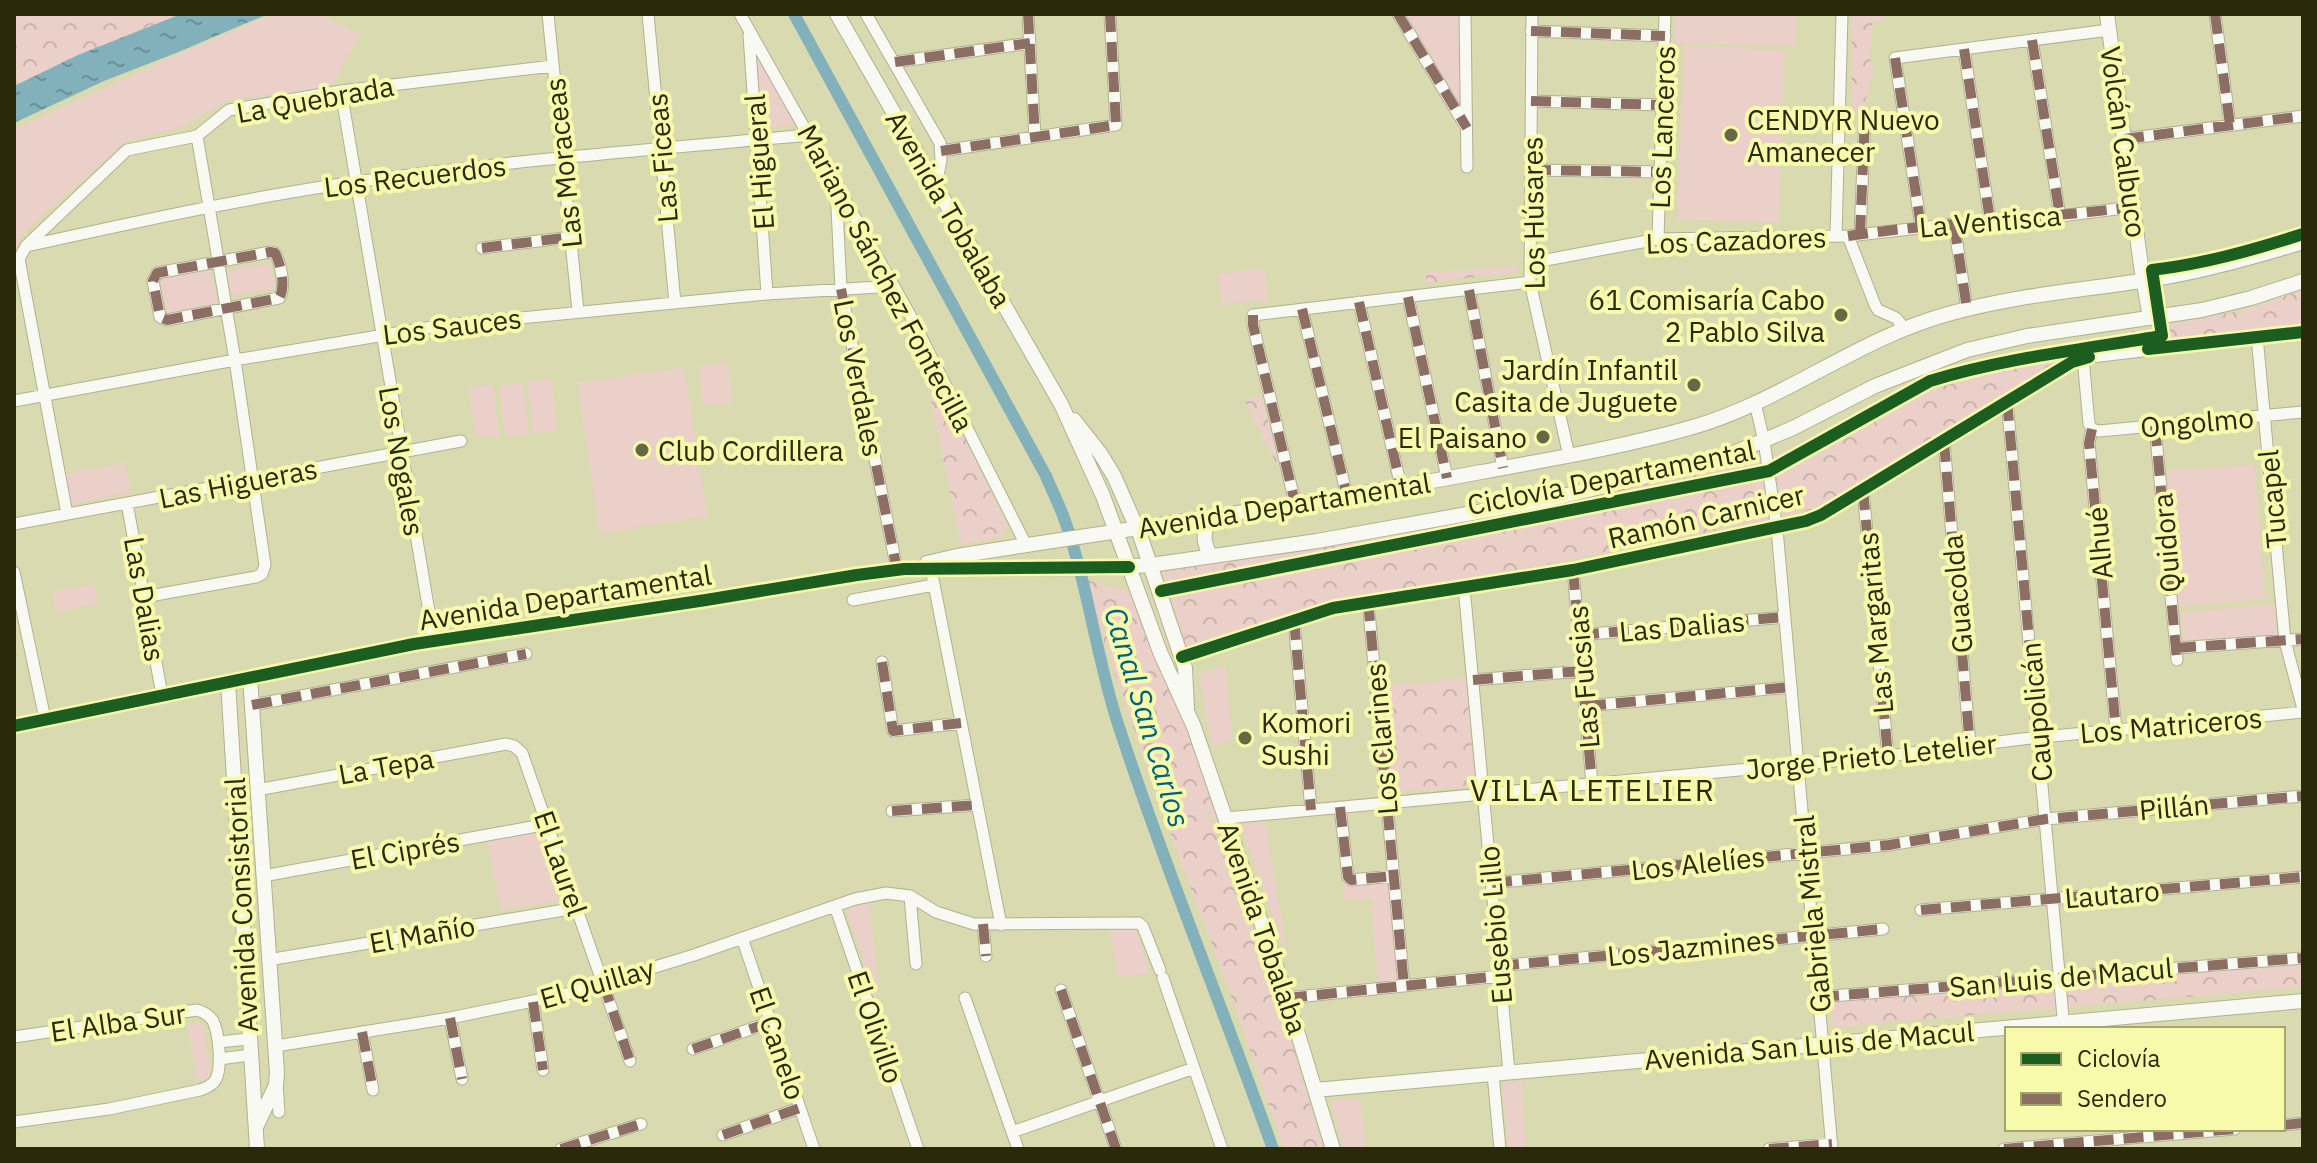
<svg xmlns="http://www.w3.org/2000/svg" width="2317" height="1163" font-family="'IBM Plex Sans',sans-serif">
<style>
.grass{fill:#ead0c9}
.park{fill:url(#park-crowns)}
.water{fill:url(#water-ripples)}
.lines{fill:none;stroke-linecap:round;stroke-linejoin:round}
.canal{stroke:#82b1bb;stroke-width:12}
.street-casing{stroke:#b1b190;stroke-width:13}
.secondary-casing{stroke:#b1b190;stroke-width:16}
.street{stroke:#f9f9f3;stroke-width:11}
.secondary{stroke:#f9f9f3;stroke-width:14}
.quiet{stroke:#8d6e63;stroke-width:10;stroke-dasharray:20 10;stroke-linecap:butt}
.cycleway-casing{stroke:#f7f9ab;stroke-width:17}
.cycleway{stroke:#1b5e20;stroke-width:12}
.poi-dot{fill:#676844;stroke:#f7f9ab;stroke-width:3}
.labels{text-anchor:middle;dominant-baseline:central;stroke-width:8;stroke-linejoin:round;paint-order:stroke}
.street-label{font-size:28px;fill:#2a2a0a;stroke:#f7f9ab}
.poi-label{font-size:28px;fill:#2a2a0a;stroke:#f7f9ab;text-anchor:start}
.water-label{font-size:30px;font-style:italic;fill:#016080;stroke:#f7f9ab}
.neighbourhood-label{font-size:30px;letter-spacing:2px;fill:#2a2a0a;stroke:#f7f9ab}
</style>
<defs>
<pattern id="park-crowns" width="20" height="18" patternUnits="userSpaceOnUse" patternTransform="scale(2)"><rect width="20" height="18" fill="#ead0c9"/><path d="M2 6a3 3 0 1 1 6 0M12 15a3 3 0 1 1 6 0" fill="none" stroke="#c9b3ab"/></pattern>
<pattern id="water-ripples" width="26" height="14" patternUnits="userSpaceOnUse" patternTransform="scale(2)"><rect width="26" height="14" fill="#82b1bb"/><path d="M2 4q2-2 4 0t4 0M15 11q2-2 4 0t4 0" fill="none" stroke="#6b9096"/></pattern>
</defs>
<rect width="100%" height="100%" fill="#d9dab0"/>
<path class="grass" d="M273,14H319L361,34L332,86L228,100L182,127L126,141L24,232L14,253V129L172,57Z
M1405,14H1460V106Z
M1675,14H1797L1796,46L1674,43Z
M1684,46L1785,50L1778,223L1677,219Z
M755,49L797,124L761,129Z
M270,263L275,288L232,296L227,271Z
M210,268L218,307L168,317L161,285L163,277Z
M1264,269L1268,299L1222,305L1217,274Z
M727,362L733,402L704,406L698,367Z
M684,367L707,516L600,533L577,383Z
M551,379L557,431L533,433L527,382Z
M523,383L529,434L505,437L499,385Z
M493,384L499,436L475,438L469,387Z
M125,462L131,492L69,505L63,475Z
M2254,464L2265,599L2178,606L2167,471Z
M94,583L98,604L57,612L52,592Z
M2274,604L2277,635L2184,643L2181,612Z
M1225,665L1233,741L1212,746L1199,675Z
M1265,822V823L1289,962L1240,824Z
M541,830L562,900L501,910L487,842Z
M1391,879L1399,980L1378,982L1371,898L1345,900L1343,884Z
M869,902L879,994H875L846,909Z
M1110,927H1135L1151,974L1117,977Z
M199,1023L204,1027L210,1072L207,1079L197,1081L187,1024Z
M1521,1082L1526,1149H1508L1502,1083Z
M1359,1098L1366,1149H1344L1331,1103L1335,1100Z"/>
<path class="park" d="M14,14H181L79,55L14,86Z
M1851,14H1885V21L1872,23L1870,57L1873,74L1861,116H1852Z
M1517,265V272L1426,283V272L1457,271Z
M2303,290V331L2257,336L2251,332L2118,348L2051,367L1903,459L1820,508L1769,520L1565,561L1364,597L1299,610L1188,650L1163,572L1379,535L1754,464L1803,443L1920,379L1962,363L2246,310Z
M924,365L933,374L1007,525L1002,537L964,544L959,538Z
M1262,397L1282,475L1244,399Z
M1083,579L1129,591L1145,635L1184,719L1222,831L1205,807L1276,989L1323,1149H1284L1235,1007L1153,786Z
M1466,678L1475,786L1391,793L1381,686Z
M2303,963V987L1832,1027L1830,1002Z"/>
<path class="water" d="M181,14H268L176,53L104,81L14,123V86L78,55Z"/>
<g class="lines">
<path class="canal" d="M794,14L1046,476C1052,491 1060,506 1065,521C1088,586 1096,655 1117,721C1164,865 1222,1006 1273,1149"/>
<g class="street-casing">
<path id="street" d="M548,14L578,311
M648,14L675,303
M740,14L910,315L1026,545
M866,14L940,143L941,160L936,186
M1028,14L1035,137
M1398,14L1466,127
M1465,14L1467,167
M1532,14L1530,282L1569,456
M2215,14L2230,125
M1531,31L1665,36
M749,35L767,294
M2032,40L2060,216
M1964,49L1990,220
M895,62L1030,43
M341,91L434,641
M1531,101L1663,105
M2124,139L2303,116
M941,151L1116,125L1110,14
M1531,170L1662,172
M836,188L841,289L897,570
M1954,224L1967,309
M1921,227L1895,58L2109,30
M1860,235L1865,114
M1836,236L1842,14
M1848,236L1875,305L1878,310L1896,318L1905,329
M1658,239L1665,14
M27,246C136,222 244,198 355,182C506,161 657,149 809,135
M482,248L571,237
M270,252L275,253C281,264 286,288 279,298L167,320L160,317L153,281L157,273Z
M1530,263L1658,239L1848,236L1990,220L2060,216L2133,207
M1469,290L1503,468
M1408,297L1447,478
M1359,302L1401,487
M1302,309L1347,496
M2257,336L2285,641L2303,709
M2083,358L2089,424L2092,429L2089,443L2116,730
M14,401L235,360L438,326L767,294L894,286
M2007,401L2064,1028
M1755,403L1764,441L1777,529L1832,1149
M2155,426L2177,660
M2092,429L2099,431L2303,412
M1944,442L1970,746
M1863,490L1888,756
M127,503L162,695
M1295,503L1253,325V315L1530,282
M67,514L19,259L26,246L127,150L197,136L229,110L341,91L553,66
M14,524L461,441
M931,569L1001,925
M1573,570L1592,784
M14,572L45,719
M1464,587L1509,1072
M144,597L256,577L262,574L265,565L235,360L197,136
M853,600L934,585
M1368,601L1404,986
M1294,620L1311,810
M1579,635L1785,617
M2176,648L2303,639
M1182,657L1333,608L1573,570L1797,524L1828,511L2072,362L2083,358L2303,332
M882,662L893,731L961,723
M1473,680L1582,671
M252,705L526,654
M1586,706L1791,687
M257,790L506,744L514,746L522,753L630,1061
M1340,807L1348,877L1351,880L1394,876
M892,811L977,805
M1226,818L1888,756L2022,739L2303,712
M263,876L548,824
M1492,883L1889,845L2046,819L2303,796
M910,896L916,964
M835,906L918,1149
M1921,910L2303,877
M983,924L986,956
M742,938L814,1149
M268,960L576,908
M1499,966L1883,929
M1163,978L1222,1149
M1061,990L1116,1149
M1819,997L2303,958
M965,998L1018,1149
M1287,998L1500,976
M533,1002L543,1070
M450,1018L462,1079
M362,1032L373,1090
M14,1037L197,1010C204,1012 209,1015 213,1021C219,1033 222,1067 216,1079C213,1085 206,1088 200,1090L109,1109L14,1122
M218,1042L249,1039
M276,1046L450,1018L567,994L694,955L855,899L886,893L910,896L936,912L974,924L1139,923L1143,927L1160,970
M693,1049L771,1022
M219,1059L250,1055
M1493,1074L1500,1149
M277,1085L279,1112
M2283,1125L2303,1123
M1012,1132L1194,1068
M723,1135L800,1108
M561,1149L641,1124
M1769,1149L1832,1144
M2004,1149L2235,1129"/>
</g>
<g class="secondary-casing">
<path id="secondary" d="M837,14L1061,404L1103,496L1160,652L1194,727L1287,998L1333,1149
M2107,14L2141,266L2150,318
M1074,420L1100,453L1114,476L1140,535L1185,668L1187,709
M1211,556C1202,541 1202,530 1214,516
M927,563L957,556C1131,528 1307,505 1481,472C1552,459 1623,447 1693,427C1783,401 1857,339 1948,314C2015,295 2085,290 2154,279C2205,271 2254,257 2303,242
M250,677L277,1073L276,1085L256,1127
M228,682L257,1149
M14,726L414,644L706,600L857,575L904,569L1104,568L1151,565L1317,541L1545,500L1717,460L1793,428L1875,386L1967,350L2027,336L2202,310L2251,298L2303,281
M1315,1090L2303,1001"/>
</g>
<use href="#street" class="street"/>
<use href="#secondary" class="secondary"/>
<path class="quiet" d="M1028,14L1035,137
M1398,14L1467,128
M2215,14L2230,125
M1531,31L1665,36
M2032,40L2060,216
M1964,49L1990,220
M1895,58L1921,227
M895,62L1030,43
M1531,101L1663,105
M2124,139L2303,116
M941,151L1116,125L1110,14
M1531,170L1662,172
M1954,224L1967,309
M1860,235L1865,114
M1848,236C1943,222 2038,219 2133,207
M482,248L571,237
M270,252L275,253C281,264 286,288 279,298L167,320L160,317L153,281L157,273Z
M841,289L897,570
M1469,290L1503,468
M1408,297L1447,478
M1359,302L1401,487
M1302,309L1347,496
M1253,315V325L1295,503
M2007,401L2038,737
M2155,426L2177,660
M2092,429L2089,443L2116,730
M1944,442L1970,746
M1863,490L1888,756
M1573,570L1592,784
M1368,601L1404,986
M1294,620L1311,810
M1579,635L1785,617
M2176,648L2303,639
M882,662L893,731L961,723
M1473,680L1582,671
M252,705L526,654
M1586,706L1791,687
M1340,807L1348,877L1351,880L1394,876
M892,811L977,805
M1492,883L1889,845L2046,819L2303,796
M1921,910L2303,877
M983,924L986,956
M1499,966L1883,929
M603,983L630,1061
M1061,990L1116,1149
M1819,997L2303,958
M1287,998L1500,976
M533,1002L543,1070
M450,1018L462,1079
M362,1032L373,1090
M693,1049L771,1022
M2283,1125L2303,1123
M723,1135L800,1108
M561,1149L641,1124
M1769,1149L1832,1144
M2004,1149L2235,1129"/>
<g class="cycleway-casing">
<path id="cycleway" d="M2148,349L2303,332
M1161,591L1769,471L1930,381C2005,358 2085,349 2162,336L2152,270C2204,264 2253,250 2303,234
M1182,657L1333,608L1573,570L1806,521L1821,515L2072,362L2089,357
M14,726L414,644L706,600L857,575L904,569L1129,567"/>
</g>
<use href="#cycleway" class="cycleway"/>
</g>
<g class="poi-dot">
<circle cx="1731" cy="135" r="8"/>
<circle cx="1841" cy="315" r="8"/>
<circle cx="1694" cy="385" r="8"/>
<circle cx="1543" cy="437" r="8"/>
<circle cx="642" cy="450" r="8"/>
<circle cx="1245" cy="738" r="8"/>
</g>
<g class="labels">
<g class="street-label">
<text transform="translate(315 99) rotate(-10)">La Quebrada</text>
<text transform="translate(1662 127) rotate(-88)">Los Lanceros</text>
<text transform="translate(2124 142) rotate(82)">Volcán Calbuco</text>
<text transform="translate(662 158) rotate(-95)">Las Ficeas</text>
<text transform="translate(759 162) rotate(-94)">El Higueral</text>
<text transform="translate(563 163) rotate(-96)">Las Moraceas</text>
<text transform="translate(415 176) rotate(-7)">Los Recuerdos</text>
<text transform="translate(949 209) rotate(60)">Avenida Tobalaba</text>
<text transform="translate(1533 213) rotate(-91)">Los Húsares</text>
<text transform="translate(1990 221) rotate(-5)">La Ventisca</text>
<text transform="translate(1736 240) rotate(-2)">Los Cazadores</text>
<text transform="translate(886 278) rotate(62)">Mariano Sánchez Fontecilla</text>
<text transform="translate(452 326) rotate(-7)">Los Sauces</text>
<text transform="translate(859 378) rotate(79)">Los Verdales</text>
<text transform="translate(2197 422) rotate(-5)">Ongolmo</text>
<text transform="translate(402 461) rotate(80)">Los Nogales</text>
<text transform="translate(1611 477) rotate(-11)">Ciclovía Departamental</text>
<text transform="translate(238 483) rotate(-11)">Las Higueras</text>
<text transform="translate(2272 499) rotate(-95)">Tucapel</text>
<text transform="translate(1284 505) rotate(-9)">Avenida Departamental</text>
<text transform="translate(1706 516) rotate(-13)">Ramón Carnicer</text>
<text transform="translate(2099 543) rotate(-95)">Alhué</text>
<text transform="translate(2166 543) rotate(-95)">Quidora</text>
<text transform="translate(1957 594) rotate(-95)">Guacolda</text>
<text transform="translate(565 597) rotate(-9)">Avenida Departamental</text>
<text transform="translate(145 599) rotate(80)">Las Dalias</text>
<text transform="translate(1875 623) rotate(-95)">Las Margaritas</text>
<text transform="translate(1682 626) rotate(-5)">Las Dalias</text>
<text transform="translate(1583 677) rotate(-95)">Las Fucsias</text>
<text transform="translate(2036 712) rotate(-95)">Caupolicán</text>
<text transform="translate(2171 725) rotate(-5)">Los Matriceros</text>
<text transform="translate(1381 739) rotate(-95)">Los Clarines</text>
<text transform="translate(1871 756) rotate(-6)">Jorge Prieto Letelier</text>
<text transform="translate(386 766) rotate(-10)">La Tepa</text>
<text transform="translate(2174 807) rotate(-5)">Pillán</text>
<text transform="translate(405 850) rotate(-10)">El Ciprés</text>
<text transform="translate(561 863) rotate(71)">El Laurel</text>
<text transform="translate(1698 863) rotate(-6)">Los Alelíes</text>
<text transform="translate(2112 894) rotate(-5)">Lautaro</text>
<text transform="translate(241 905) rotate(-93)">Avenida Consistorial</text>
<text transform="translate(1812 914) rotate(-95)">Gabriela Mistral</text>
<text transform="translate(1495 925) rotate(-95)">Eusebio Lillo</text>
<text transform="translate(1263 928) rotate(71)">Avenida Tobalaba</text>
<text transform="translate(422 934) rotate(-10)">El Mañío</text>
<text transform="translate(1691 947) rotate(-6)">Los Jazmines</text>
<text transform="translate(2061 977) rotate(-5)">San Luis de Macul</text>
<text transform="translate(597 983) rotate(-16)">El Quillay</text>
<text transform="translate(118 1022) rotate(-8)">El Alba Sur</text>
<text transform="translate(876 1027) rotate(71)">El Olivillo</text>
<text transform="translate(778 1043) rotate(71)">El Canelo</text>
<text transform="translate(1809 1045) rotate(-5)">Avenida San Luis de Macul</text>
</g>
<g class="poi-label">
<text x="1747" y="119">CENDYR Nuevo<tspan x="1747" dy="32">Amanecer</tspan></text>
<text x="1825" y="299" text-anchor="end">61 Comisaría Cabo<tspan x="1825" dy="32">2 Pablo Silva</tspan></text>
<text x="1678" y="369" text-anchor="end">Jardín Infantil<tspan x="1678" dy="32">Casita de Juguete</tspan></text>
<text x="1527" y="437" text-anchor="end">El Paisano</text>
<text x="658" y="450">Club Cordillera</text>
<text x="1261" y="722">Komori<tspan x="1261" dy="32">Sushi</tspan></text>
</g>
<g class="water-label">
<text transform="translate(1148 717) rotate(73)">Canal San Carlos</text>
</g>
<g class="neighbourhood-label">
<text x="1593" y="789">VILLA LETELIER</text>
</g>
</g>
<rect width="2317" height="1163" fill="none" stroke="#2a2a0a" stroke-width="32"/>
<rect x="2005" y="1027" width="280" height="104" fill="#f7f9ab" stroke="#a5a66b" stroke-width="2"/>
<rect x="2021" y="1053" width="40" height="12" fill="#1b5e20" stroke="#a5a66b" stroke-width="2"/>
<text x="2077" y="1067" font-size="24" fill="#2a2a0a">Ciclovía</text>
<rect x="2021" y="1093" width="40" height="12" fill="#8d6e63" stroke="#a5a66b" stroke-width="2"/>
<text x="2077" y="1107" font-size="24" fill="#2a2a0a">Sendero</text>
</svg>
